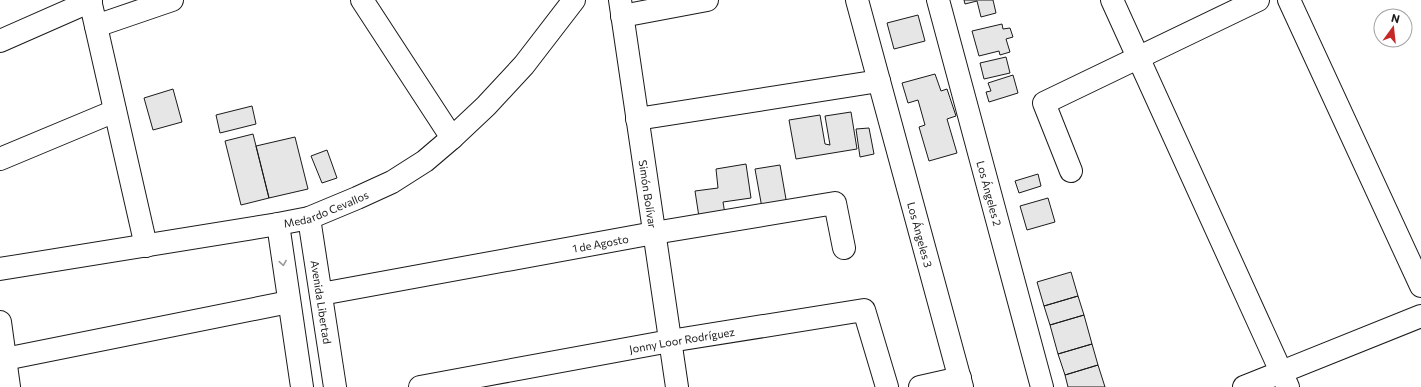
<svg xmlns="http://www.w3.org/2000/svg" width="1421" height="387" font-family="Commissioner,sans-serif">
<style>
.building{fill:#e6e6e6;stroke:#1a1a1a}
.lines{fill:none;stroke-linecap:round;stroke-linejoin:round}
.street-casing{stroke:#1a1a1a;stroke-width:24}
.secondary-casing{stroke:#1a1a1a;stroke-width:24}
.street{stroke:#fff;stroke-width:22}
.secondary{stroke:#fff;stroke-width:22}
.oneway{stroke:#989898}
.labels{text-anchor:middle;dominant-baseline:central;stroke-width:3;stroke-linejoin:round;paint-order:stroke}
.street-label{font-size:11px;fill:#1a1a1a;stroke:#fff}
</style>
<rect width="100%" height="100%" fill="#fff"/>
<path class="building" d="M964,0H993L996,13L981,17L977,1L965,4Z
M918,15L925,41L894,49L887,23Z
M1002,24L1003,29L1010,28L1013,37L1006,39L1010,52L1000,55L999,51L979,56L972,31Z
M1006,57L1010,73L984,79L980,63Z
M935,74L941,91L947,89L956,116L947,119L957,153L929,161L919,127L925,125L918,100L908,103L902,83Z
M1013,75L1018,93L989,102L986,92L991,91L988,83Z
M173,89L182,122L153,130L144,98Z
M252,106L256,124L220,133L216,115Z
M851,112L857,149L796,159L789,120L820,115L825,144L830,145L825,116Z
M869,128L874,154L860,157L856,129Z
M253,134L269,198L241,205L225,141Z
M295,137L308,189L269,198L256,146Z
M327,150L337,178L322,183L311,156Z
M746,164L751,198L723,202L725,214L699,217L695,191L718,188L716,169Z
M780,165L787,205L762,208L755,169Z
M1038,174L1041,186L1019,193L1015,181Z
M1048,198L1055,222L1027,230L1020,206Z
M1071,272L1078,296L1044,306L1037,282Z
M1078,296L1084,315L1050,325L1044,306Z
M1084,315L1092,344L1058,354L1050,325Z
M1092,344L1098,365L1065,375L1058,354Z
M1098,365L1105,387H1068L1065,375Z"/>
<g class="lines">
<g class="street-casing">
<g id="street">
<path d="M90,0L146,246"/>
<path d="M362,0L452,138"/>
<path id="s1" d="M620,0L677,387"/>
<path id="s2" d="M857,0L962,387"/>
<path id="s3" d="M938,0L1042,387"/>
<path d="M1112,0L1288,387"/>
<path d="M1289,0L1421,286"/>
<path d="M622,16L707,0"/>
<path d="M96,26L172,0"/>
<path d="M0,41L91,1"/>
<path d="M637,119L879,81"/>
<path d="M0,159L115,111"/>
<path d="M1071,171L1044,103L1258,0"/>
<path id="s4" d="M321,294L654,233L835,203L844,248"/>
<path d="M0,322L9,387"/>
<path d="M5,359L289,302"/>
<path id="s5" d="M420,387L670,341L864,310L887,387"/>
<path d="M920,387L960,378"/>
<path d="M1244,387L1421,316"/>
</g>
</g>
<g class="secondary-casing">
<g id="secondary">
<path id="s6" d="M309,218L335,387"/>
<path d="M278,224L302,387"/>
<path id="s7" d="M0,269L278,224L309,218L357,198L392,182L425,161L452,138L486,106L524,65L574,0"/>
</g>
</g>
<use href="#street" class="street"/>
<use href="#secondary" class="secondary"/>
</g>
<defs><path id="oneway-chevron" d="M-2-3.5L2.5 0L-2 3.5" fill="none" stroke-width="1.6" stroke-linecap="round" stroke-linejoin="round"/></defs>
<use class="oneway" href="#oneway-chevron" transform="translate(283 263) rotate(81)"/>
<g class="labels">
<g class="street-label">
<text stroke="none"><textPath href="#s1" startOffset="196">Simón Bolívar</textPath></text>
<text stroke="none"><textPath href="#s3" startOffset="200">Los Ángeles 2</textPath></text>
<text stroke="none"><textPath href="#s7" startOffset="332">Medardo Cevallos</textPath></text>
<text stroke="none"><textPath href="#s2" startOffset="243">Los Ángeles 3</textPath></text>
<text stroke="none"><textPath href="#s4" startOffset="284">1 de Agosto</textPath></text>
<text stroke="none"><textPath href="#s6" startOffset="85">Avenida Libertad</textPath></text>
<text stroke="none"><textPath href="#s5" startOffset="266">Jonny Loor Rodríguez</textPath></text>
</g>
</g>
<g transform="translate(1393 28) rotate(15)"><circle r="19" fill="#ffffff" stroke="#a3a3a3"/>
<path d="M0-3L7 15L0 10L-7 15Z" fill="#c62828"/>
<text y="-6" font-size="11" font-weight="bold" text-anchor="middle" fill="#1a1a1a">N</text>
</g>
</svg>
